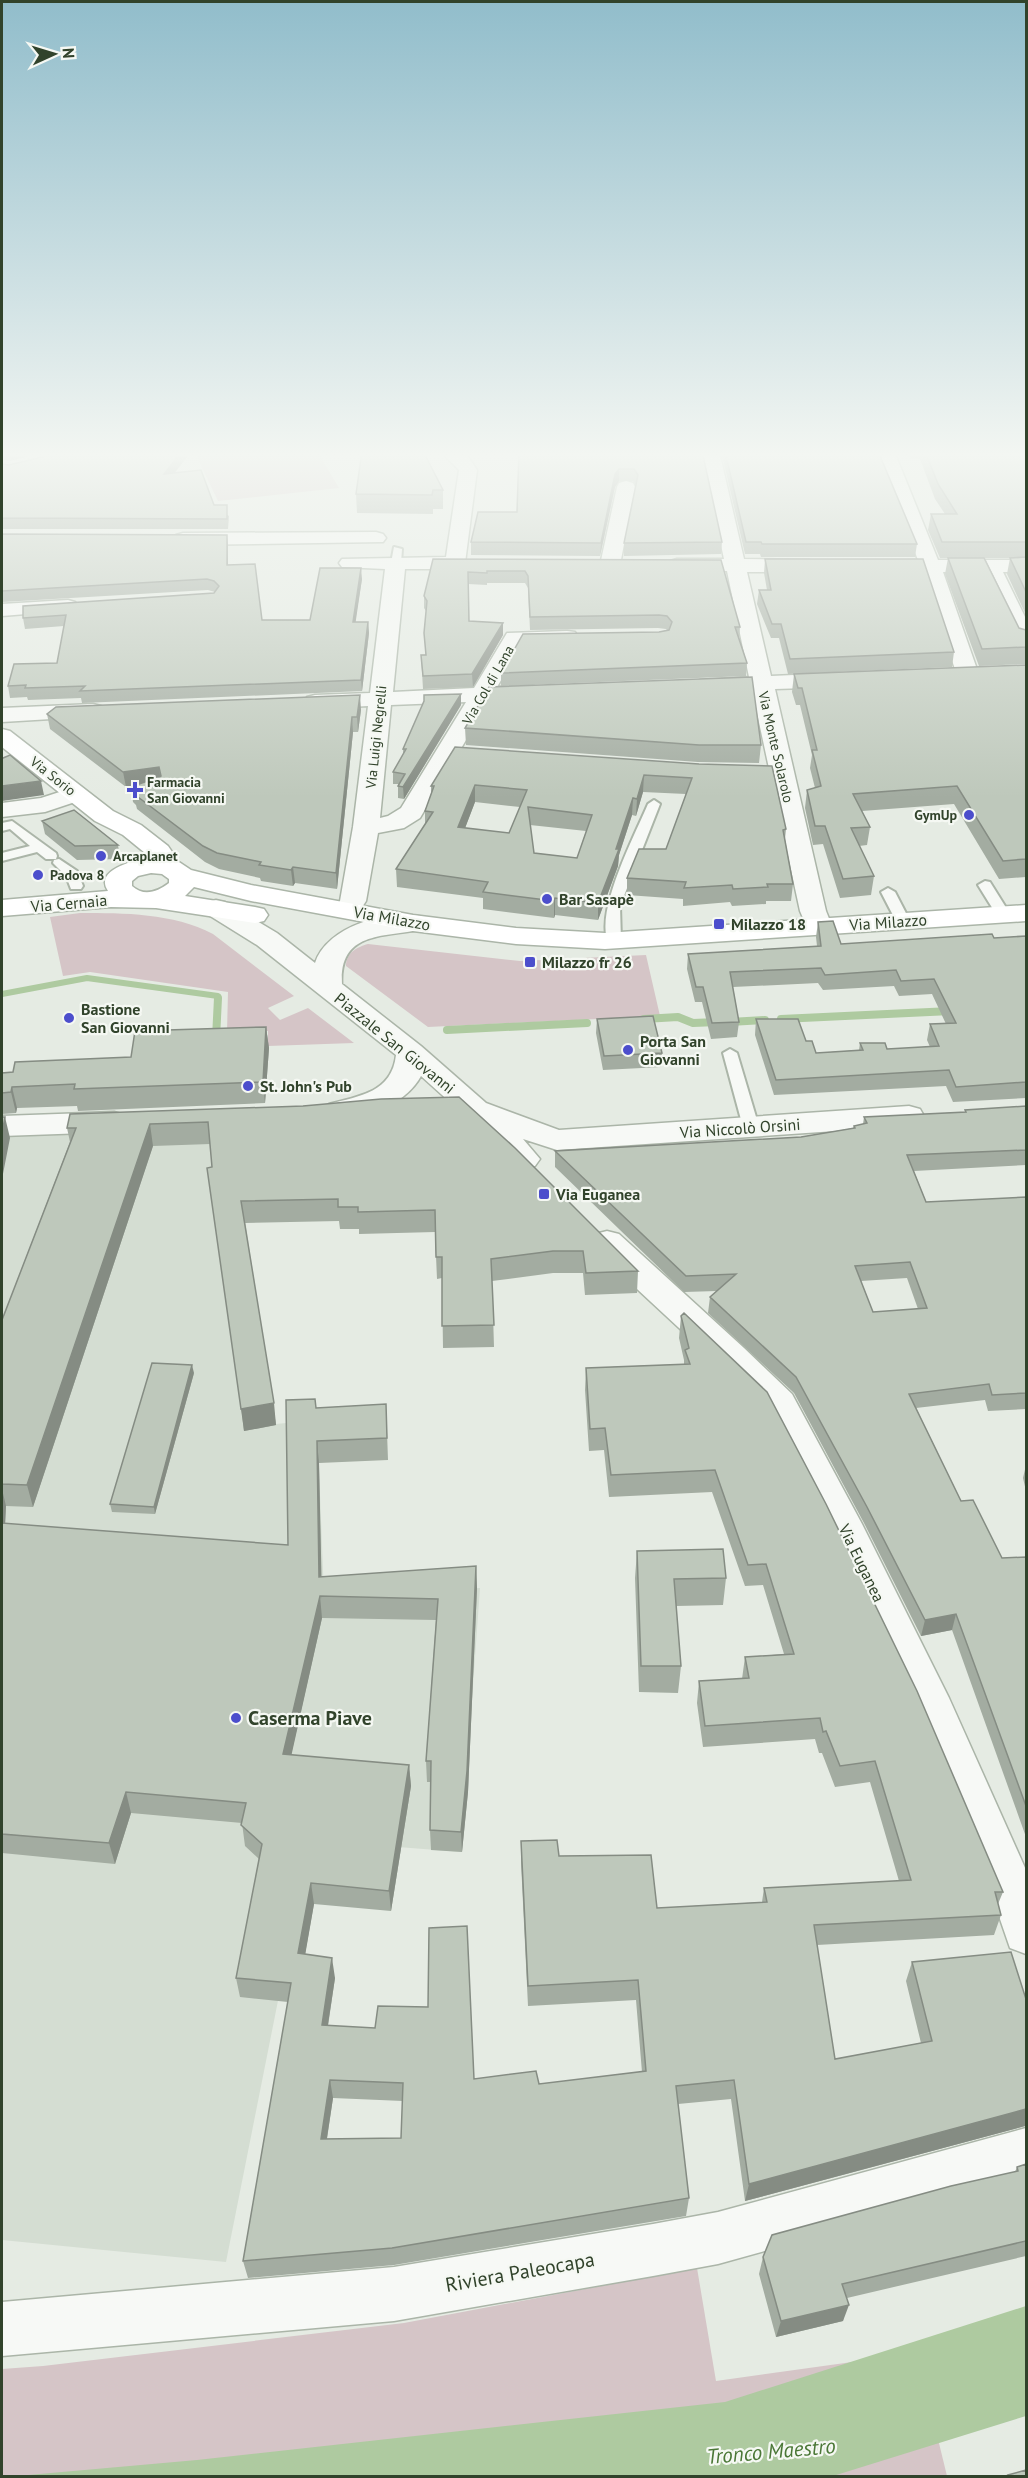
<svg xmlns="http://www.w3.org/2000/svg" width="1028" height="2478" font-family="'PT Sans',sans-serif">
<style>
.built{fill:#d4ddd2}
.green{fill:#d5c5c7}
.water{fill:#aecaa0}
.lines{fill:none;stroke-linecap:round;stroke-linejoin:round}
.stream-far1{stroke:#aecaa0;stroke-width:6}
.stream{stroke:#aecaa0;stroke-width:8}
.lane-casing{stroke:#abb5a8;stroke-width:4}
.street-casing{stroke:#abb5a8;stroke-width:3}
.secondary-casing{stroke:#abb5a8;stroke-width:3}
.lane{fill:#f7f9f6;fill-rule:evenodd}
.street{fill:#f7f9f6;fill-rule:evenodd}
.secondary{fill:#fff;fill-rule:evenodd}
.wall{fill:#a3aca1;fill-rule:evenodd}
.shaded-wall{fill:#858c83}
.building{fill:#bec8bb;stroke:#858c83;stroke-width:1.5;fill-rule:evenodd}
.poi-dot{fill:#4c4ecc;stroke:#f5f8f3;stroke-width:2}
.labels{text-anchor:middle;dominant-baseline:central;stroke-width:4.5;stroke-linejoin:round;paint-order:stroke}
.far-street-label{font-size:14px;fill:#31432b;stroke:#f5f8f3}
.far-poi-label{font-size:14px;font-weight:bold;fill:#31432b;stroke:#f5f8f3;text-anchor:start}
.poi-label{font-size:16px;font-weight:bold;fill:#31432b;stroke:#f5f8f3;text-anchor:start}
.street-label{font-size:16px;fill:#31432b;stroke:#f5f8f3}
.near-poi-label{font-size:20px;font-weight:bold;fill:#31432b;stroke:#f5f8f3;text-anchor:start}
.near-street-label{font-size:20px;fill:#31432b;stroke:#f5f8f3}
.near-water-label{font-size:21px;font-style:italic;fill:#4a7736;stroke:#f5f8f3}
</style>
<rect width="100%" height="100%" fill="#e5ebe3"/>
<path class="built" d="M231,1126L276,1424L317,1420L324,1595L480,1588L461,1852L310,1840L226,2262L2,2240V1135Z"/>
<path class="green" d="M194,451H317L339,488L218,501Z
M80,913C124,913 173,913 213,934L294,996L268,1008L280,1020L308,1008L354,1043L268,1046V1031L227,1032L228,992L90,972L63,976L50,917Z
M368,944L520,961L646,955L660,1016L428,1027L346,966C346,953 357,947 368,944Z
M697,2268L716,2381L917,2353L947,2476H2V2369L43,2366L404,2323Z"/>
<path class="water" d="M1026,2306V2416L833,2476H17L197,2460L725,2402Z"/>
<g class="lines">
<path class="stream-far1" d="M2,994L87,978L218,996V999"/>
<path class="stream" d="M644,1019L678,1017L693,1023L717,1022
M781,1019L951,1011
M730,1022L765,1020
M447,1030L587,1023
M216,1038L218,998"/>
<g class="lane-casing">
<path id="lane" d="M394,547L402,549L401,563L396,566L391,563Z
M654,800L660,804L620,906L621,941L619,944H609C593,914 635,835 648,804Z
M12,821L56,853L57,856L56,859H46L37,852L2,861V853L30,846L10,829L2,831V823Z
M59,859L77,871L83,886L81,889H71L66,876L53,863L54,860Z
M985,881L990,882L1010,914L1008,917H998L996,914L978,885Z
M888,888L895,892L910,921L908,924H898L896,921L881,892Z
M730,1049L737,1053L759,1127L756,1130L751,1132L743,1127L723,1053Z"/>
</g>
<g class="street-casing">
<path id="street" d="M440,451C461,451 466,451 477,470L465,563L462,567L455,569H405L393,692L474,688L507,633L567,631L575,632L578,637L575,642L522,644L497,687L530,685L538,687L541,692L538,697L489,701L420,818L404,828L378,833L366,901L357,915L348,917L339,915L335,909L340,901L353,827L368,706L315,709L307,707L304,702L307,697L315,695L370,693L385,569L342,567L339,563L342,559L446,557L459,470ZM466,702L401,808L388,816L380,818L391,705Z
M701,451H719L744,559L809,560L816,562L819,566L816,570L809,572H747L771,676L839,673L847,675L850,680L847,685L839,687L775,689L826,911L832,926L829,932L819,934L809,932L800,911L752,690L708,692L700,690L697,685L700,680L749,677L727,571H677L670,569L667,565L670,561L677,559H724Z
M876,451H894L938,560H1026V572H1003L1026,619V645L1018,644L1015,639L983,572H943L979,675L976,680L968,682L960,680L957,675L922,572L874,570L871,566L874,562L918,560Z
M626,481L633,483L635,487L620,565L617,569H603L600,565L617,487L619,483Z
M376,532L383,534L386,538L383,542L183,545L176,543L173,539L176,535L183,533Z
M68,600L75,602L78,606L75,610L2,616V604Z
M93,704L101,706L104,711L101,716L2,722V708Z
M75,787L84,789L87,794L84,799L45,812L2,817V803L41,798Z
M216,900L225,902L277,933L315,963C327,926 388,909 423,917L426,923L423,929C385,938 339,930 342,984L421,1046L486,1103L559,1130L909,1106L920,1109L924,1116L920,1123L909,1126L557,1150L523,1139L540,1159L535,1166L524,1169L513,1166L452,1104L421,1076C407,1103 359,1126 329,1118L325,1111L329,1104C360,1096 392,1092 396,1055L257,945L207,914L203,908L207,902Z
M114,1112L125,1115L129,1122L125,1129L114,1132L2,1136V1116Z
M607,1231L619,1234L744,1348L792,1394L862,1524L949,1698L1026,1870V1954L1010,1948L991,1893L913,1711L824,1525L766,1413L720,1366L595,1250L590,1242L595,1234Z
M1026,2128V2178L718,2264L653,2276L394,2321L2,2356V2302L394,2267L653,2224L718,2212Z"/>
</g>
<g class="secondary-casing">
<path id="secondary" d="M2,729L10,731L113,811L141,825L168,846L179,862L191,870L251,885L413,915L516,928L605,933L1026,905V921L605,949L516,944L413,931L251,901L194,887L185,896L255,907L264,909L268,915L264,921L255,923L156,908L111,907L2,916V900L108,891C93,869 137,860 150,857L123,835L95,821L2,747ZM151,873L162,874L169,879V883C157,892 144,897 132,886V881L138,876Z"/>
</g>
<use href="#lane" class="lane"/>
<use href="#street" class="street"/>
<use href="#secondary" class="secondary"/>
</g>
<path class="wall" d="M2,451H47L10,461L2,460Z
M362,451L443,490V509H433V514L357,513L356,494Z
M519,451H702L722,542L721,554L624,556V543L636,485L633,481H619L615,487L600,556L471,555V542L517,512Z
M721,451H878L917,544L915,557H761L760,554H745Z
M906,451H1026V615L1007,574L1010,558H985L1019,628L1026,630V664L979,666L945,574L948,558H960H940L928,530L931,514H945L935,499L920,459L910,458Z
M187,457L174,473L214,505L229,516L228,529H2V464L9,465Z
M2,534L228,546V565L262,620H310L362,579L355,622H368L369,633L362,691L82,703L81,698L28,700L27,697L10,698L8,686L57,663L64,626L25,629L23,618L214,593L215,592L208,590L2,602V604Z
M433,559L721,560L740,627L739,637L747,663L746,676L501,686V673L667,630L666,629L658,628L530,630L528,588L525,583H487V585L468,584L469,621L503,635L473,687L423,689L421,655H426L424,633L426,611L424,608V596Z
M765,559L954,652L952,667L788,674L779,638H771L757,604L759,590H767L764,573Z
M1026,665V877L999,879L954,804L862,811L870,827L867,845L859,846L874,876L871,895L840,898L823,844L813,845L805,808L807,790L815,788L810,768L812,755L800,705H796L792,692L794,674Z
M461,705L404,799L398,798V786L399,784H393V772L403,755V749Z
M361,710L358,732H353L337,889L295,883L293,886L261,881L260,878L219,869L205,862L137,809L136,805L133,802L131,787V786L126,787L50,729L47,714Z
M465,728L761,745L759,763L698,762L466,745Z
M699,764L786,829L785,839L793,884L791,901H766V904L732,906L730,902L683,906V899L627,895V878L666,849L686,794L643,792L636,816L632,815L619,855L618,866L598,920L555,915L554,918L483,909V898L397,887L396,869L425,824V811L431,794V786ZM475,802L520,807L509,833L465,828ZM530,825L586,831L577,858L534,853Z
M42,821L118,845L120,859L77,860L45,834Z
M818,922L841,944L994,938L1026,936V1098L953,1102L946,1086L774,1095L755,1035L756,1019L806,1041L816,1053L859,1050L860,1043L887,1049L930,1047L927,1040L930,1024H946L932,994L899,996L894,986L823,990L818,983L733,987L739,1022L737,1037L711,1039L702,1002H695L687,969L688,954L817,946L816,937Z
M597,1019L662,1053L661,1067L603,1070L596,1033Z
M266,1027L269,1048L265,1103L78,1111L77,1106L17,1108L16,1113L2,1114V1073L13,1072L131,1057Z
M303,1106L638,1271L637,1293L585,1295L583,1273H553L492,1281L494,1347L443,1348L442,1278L437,1279L435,1232L359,1234V1229H340L339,1221L245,1223L276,1425L244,1431L212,1167L210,1144L153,1146L33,1507L6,1506L5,1524L288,1545L316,1408L386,1404L388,1460L319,1463L321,1577L476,1566L477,1588L468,1792L462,1852L431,1850L430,1830L431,1782H427L426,1761L436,1620L322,1618L291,1755L409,1765L411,1786L391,1911L314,1904L305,1954L335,1978L328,2026L474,2079L539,2084L642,2072L636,2000L528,2006L521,1862V1841L559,1856L657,1908L762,1902L764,1888L899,1881L870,1782L835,1787L822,1753H819L815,1739L703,1747L697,1703L699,1681L742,1679L745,1657L784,1654L763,1585L745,1586L712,1492L609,1497L604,1450L589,1451L585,1390L586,1368L684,1364V1360L679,1338L681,1316L1003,1892L998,1904L1001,1915L994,1935L817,1945L835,2059L921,2043L906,1981L912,1962L1026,1999V2127L1025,2126L745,2201L731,2099L678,2104L689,2198L686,2216L394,2265L248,2278L243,2261L288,2002L240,1997L236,1978L259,1859L245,1846L242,1823L131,1813L115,1864L2,1853V1320L70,1142L67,1128ZM333,2098L403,2101L401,2138L327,2139Z
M1026,1106V1165L914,1171L926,1202L1026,1197V1409L988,1411L985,1400L916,1408L961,1501L1002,1558L1026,1557V1837L952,1630L921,1636L864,1523L794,1393L708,1313L710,1297L717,1291L684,1292L555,1167V1151L801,1137L853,1128L854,1126L863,1124L864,1117L965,1112V1110ZM907,1278L918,1309L873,1312L861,1281Z
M194,1373L155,1514L112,1512L110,1504Z
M1026,1465V1491L1023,1478Z
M637,1551L726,1578L723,1605L676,1606L681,1666L678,1693L639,1692L635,1578Z
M1026,2164V2256L847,2298L843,2321L776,2337L759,2274L763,2257L1015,2172L1017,2167Z"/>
<path class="shaded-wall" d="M8,451H47L10,461Z
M182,451H186L187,457L166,484L164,474Z
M619,469V481L615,487L600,556L601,543L615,474Z
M227,535L228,546V576L227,565Z
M361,568L362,579L354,633L353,622Z
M368,622L369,633L362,691L361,680Z
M503,623V635L473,687L472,674Z
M461,694V705L404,799L403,787Z
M360,695L361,710L358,732L357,717Z
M352,717L353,732L337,889L336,873Z
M159,767L161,783L126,787L123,772Z
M644,775L643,792L636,816L637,799Z
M41,781L44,795L2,801V786Z
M475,785V802L459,844L458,827Z
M633,798L632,815L619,855L618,866L598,920V903Z
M293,867L295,883L293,886L291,870Z
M555,898V915L554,918V901Z
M266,1027L269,1048L265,1103L263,1082Z
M12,1087L17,1108L16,1113L11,1092Z
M5,1117L10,1138L2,1179V1133Z
M150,1124L153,1146L33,1507L27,1485Z
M192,1365L194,1373L155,1514L154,1507Z
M274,1403L276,1425L244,1431L241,1409Z
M317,1441L319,1463L322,1599L319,1577Z
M2,1489L6,1506L4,1545L2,1538Z
M476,1566L477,1588L468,1792L462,1852L461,1832Z
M320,1596L322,1618L287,1775L283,1754Z
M956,1614L952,1630L921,1636L925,1620Z
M409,1765L411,1786L391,1911L389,1891Z
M126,1792L131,1813L115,1864L109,1843Z
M311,1883L314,1904L302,1973L298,1953Z
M332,1958L335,1978L325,2044L322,2025Z
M330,2080L333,2098L324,2157L321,2139Z
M1026,2109V2124L1025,2126L745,2201L749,2184Z
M849,2305L843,2321L776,2337L781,2321Z"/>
<path class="building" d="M67,451H182L164,474L201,470L214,505H227V519L2,518V464L9,465Z
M362,451H423L443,490H433L432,495L356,494Z
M519,451H702L722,542L624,543L638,475L634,469H619L615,474L601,543L471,542L478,512H517Z
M725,451H878L917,544H762L761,542H746Z
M925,451H1026V542H942L931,514H957L938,484Z
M2,534L227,535V565L255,564L262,620H310L320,568H361L353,622H368L361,680L80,691L85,686L25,688L26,685L8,686L14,664L57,663L66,615L23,618V606L214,593L219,586L214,581L207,579L2,591Z
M1026,557V592L1010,558Z
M948,558H984L1019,628L1026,630V647L982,649Z
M433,559L721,560L740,627H735L747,663L501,673L523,634L659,632L669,630L672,622L667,616L659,615L530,617L528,576L525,571H487V573L468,572L469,621L503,623L472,674L423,676L421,655H426L424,633L427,601L424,596Z
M765,559H923L954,652L790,659L781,624H772L759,590H771Z
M1026,665V859L1003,861L957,786L853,794L870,827L851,828L874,876L843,879L825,826H815L807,790L821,786L812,750H817L802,688H798L794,674Z
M752,677L761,745H699L465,728L489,687Z
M461,694L403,787L398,786L405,774L393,772L406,749H403L424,701V695Z
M360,695L357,717H352L336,873L293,867L291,870L259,865L261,862L217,853L203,846L134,794L139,793L131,787L161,776L159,767L123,772L47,714L56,707Z
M455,747L699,764L772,766L786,829L783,830L793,884H767L768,887L733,889L732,885L684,888L686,882L627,878L639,849H666L692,778L644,775L637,799L633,798L616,849H619L598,903L555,898L554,901L483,892L488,882L396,869L433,812L425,811L434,786H431ZM475,785L527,790L509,833L458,827ZM528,807L592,815L577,858L534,853Z
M10,755L41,781L2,786V757L3,758Z
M74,810L118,845L75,846L42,821Z
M833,921L841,944L992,934L994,938L1026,936V1082L956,1087L949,1070L776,1080L756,1019H798L806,1041H812L816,1053L863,1050L860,1043H885L887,1049L939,1046L930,1024L956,1023L934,979L901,981L896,970L825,975L821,968L730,972L739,1022L712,1023L703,987H696L688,954L821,946L818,922Z
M653,1016L662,1053L604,1056L597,1019Z
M266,1027L263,1082L74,1089L75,1084L12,1087L11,1092L2,1093V1073L13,1072L15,1062L131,1057L135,1031Z
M459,1097L515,1148L638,1271L586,1273L583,1251H553L491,1259L494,1325L442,1326V1257H436L435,1210L358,1212V1207H338V1199L241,1201L274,1403L241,1409L207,1168L212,1167L208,1122L150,1124L27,1485L2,1484V1320L76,1128H67L70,1114L303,1106L381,1099Z
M1026,1106V1150L907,1155L926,1202L1026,1197V1393L992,1395L989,1384L909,1394L961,1501L973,1500L1002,1558L1026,1557V1806L956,1614L925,1620L867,1507L796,1377L710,1297L736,1274L686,1276L555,1151L801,1137L855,1128L854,1126L867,1123L864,1117L966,1112L965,1110ZM910,1262L927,1308L873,1312L855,1266Z
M2,1117H5L2,1133Z
M684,1313L767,1392L826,1504L917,1691L1003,1892H995L1001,1915L814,1925L835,2059L932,2041L912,1962L1011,1952L1026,1999V2109L749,2184L734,2080L676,2086L689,2198L392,2248L243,2261L291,1983L236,1978L262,1844L241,1825L246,1803L126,1792L109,1843L2,1834V1523L288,1545L286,1400L315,1399L316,1408L386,1404L387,1438L317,1441L319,1577L476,1566L467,1771L461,1832L430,1830L431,1761H426L438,1599L320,1596L283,1754L409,1765L389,1891L311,1883L298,1953L332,1958L322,2025L375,2028L378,2006L428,2007L429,1928L467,1926L474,2079L536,2071L539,2084L646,2071L638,1980L528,1986L521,1841L557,1840L559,1856L651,1855L657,1908L767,1902L764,1888L911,1880L875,1761L840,1766L826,1731L823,1732L820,1718L705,1726L699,1681L749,1678L745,1657L794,1654L766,1564L748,1565L715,1470L611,1475L605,1428L590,1429L586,1368L690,1364L685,1350L689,1348L681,1316ZM330,2080L403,2083L401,2138L321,2139Z
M152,1363L192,1365L154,1507L110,1504Z
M723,1549L726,1578L674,1579L681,1666H641L637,1551Z
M1026,2164V2241L842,2284L849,2305L781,2321L763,2257L772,2235L951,2186L1018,2171L1017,2167Z
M1026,2470V2476H1009L1008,2475Z"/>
<linearGradient id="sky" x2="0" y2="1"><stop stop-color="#91bdcb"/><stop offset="0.57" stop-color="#f3f6f2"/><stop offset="1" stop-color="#f3f6f2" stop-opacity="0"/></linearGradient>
<rect width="1028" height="798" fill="url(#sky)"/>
<g class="poi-dot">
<path d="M132 781h6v6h6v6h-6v6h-6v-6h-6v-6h6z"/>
<circle cx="969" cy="815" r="6"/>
<circle cx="101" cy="856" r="6"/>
<circle cx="38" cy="875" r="6"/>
<circle cx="547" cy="899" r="6"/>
<rect x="713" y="918" width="12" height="12" rx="3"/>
<rect x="524" y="956" width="12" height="12" rx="3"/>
<circle cx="69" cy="1018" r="6"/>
<circle cx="628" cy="1050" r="6"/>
<circle cx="248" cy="1086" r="6"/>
<rect x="538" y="1188" width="12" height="12" rx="3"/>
<circle cx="236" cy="1718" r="6"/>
</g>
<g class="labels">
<g class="far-street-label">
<text transform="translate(488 685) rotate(-60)">Via Col di Lana</text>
<text transform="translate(376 737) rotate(-84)">Via Luigi Negrelli</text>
<text transform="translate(776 747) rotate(77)">Via Monte Solarolo</text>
<text transform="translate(53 776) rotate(38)">Via Sorio</text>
</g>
<g class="far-poi-label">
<text x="147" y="782">Farmacia<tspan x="147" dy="16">San Giovanni</tspan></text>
<text x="957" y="815" text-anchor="end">GymUp</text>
<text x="113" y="856">Arcaplanet</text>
<text x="50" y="875">Padova 8</text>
</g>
<g class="poi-label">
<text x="559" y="899">Bar Sasapè</text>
<text x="731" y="924">Milazzo 18</text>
<text x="542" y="962">Milazzo fr 26</text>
<text x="81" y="1009">Bastione<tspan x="81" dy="18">San Giovanni</tspan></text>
<text x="640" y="1041">Porta San<tspan x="640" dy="18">Giovanni</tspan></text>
<text x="260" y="1086">St. John's Pub</text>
<text x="556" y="1194">Via Euganea</text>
</g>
<g class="street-label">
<text transform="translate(69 903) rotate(-5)">Via Cernaia</text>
<text transform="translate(392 918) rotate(10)">Via Milazzo</text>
<text transform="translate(888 922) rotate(-4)">Via Milazzo</text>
<text transform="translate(395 1043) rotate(39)">Piazzale San Giovanni</text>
<text transform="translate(740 1128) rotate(-4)">Via Niccolò Orsini</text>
<text transform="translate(862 1563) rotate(64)">Via Euganea</text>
</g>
<g class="near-poi-label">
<text x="248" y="1718">Caserma Piave</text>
</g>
<g class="near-street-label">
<text transform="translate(520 2272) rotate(-10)">Riviera Paleocapa</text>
</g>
<g class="near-water-label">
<text transform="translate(771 2451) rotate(-5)">Tronco Maestro</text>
</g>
</g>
<rect width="1028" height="2478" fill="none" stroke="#31432b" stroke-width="6"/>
<g transform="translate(54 54) rotate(86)" stroke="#f5f8f3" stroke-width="4.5" paint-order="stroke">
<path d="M0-4.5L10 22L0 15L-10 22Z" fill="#31432b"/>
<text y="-9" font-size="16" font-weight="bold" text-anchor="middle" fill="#31432b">N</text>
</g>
</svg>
